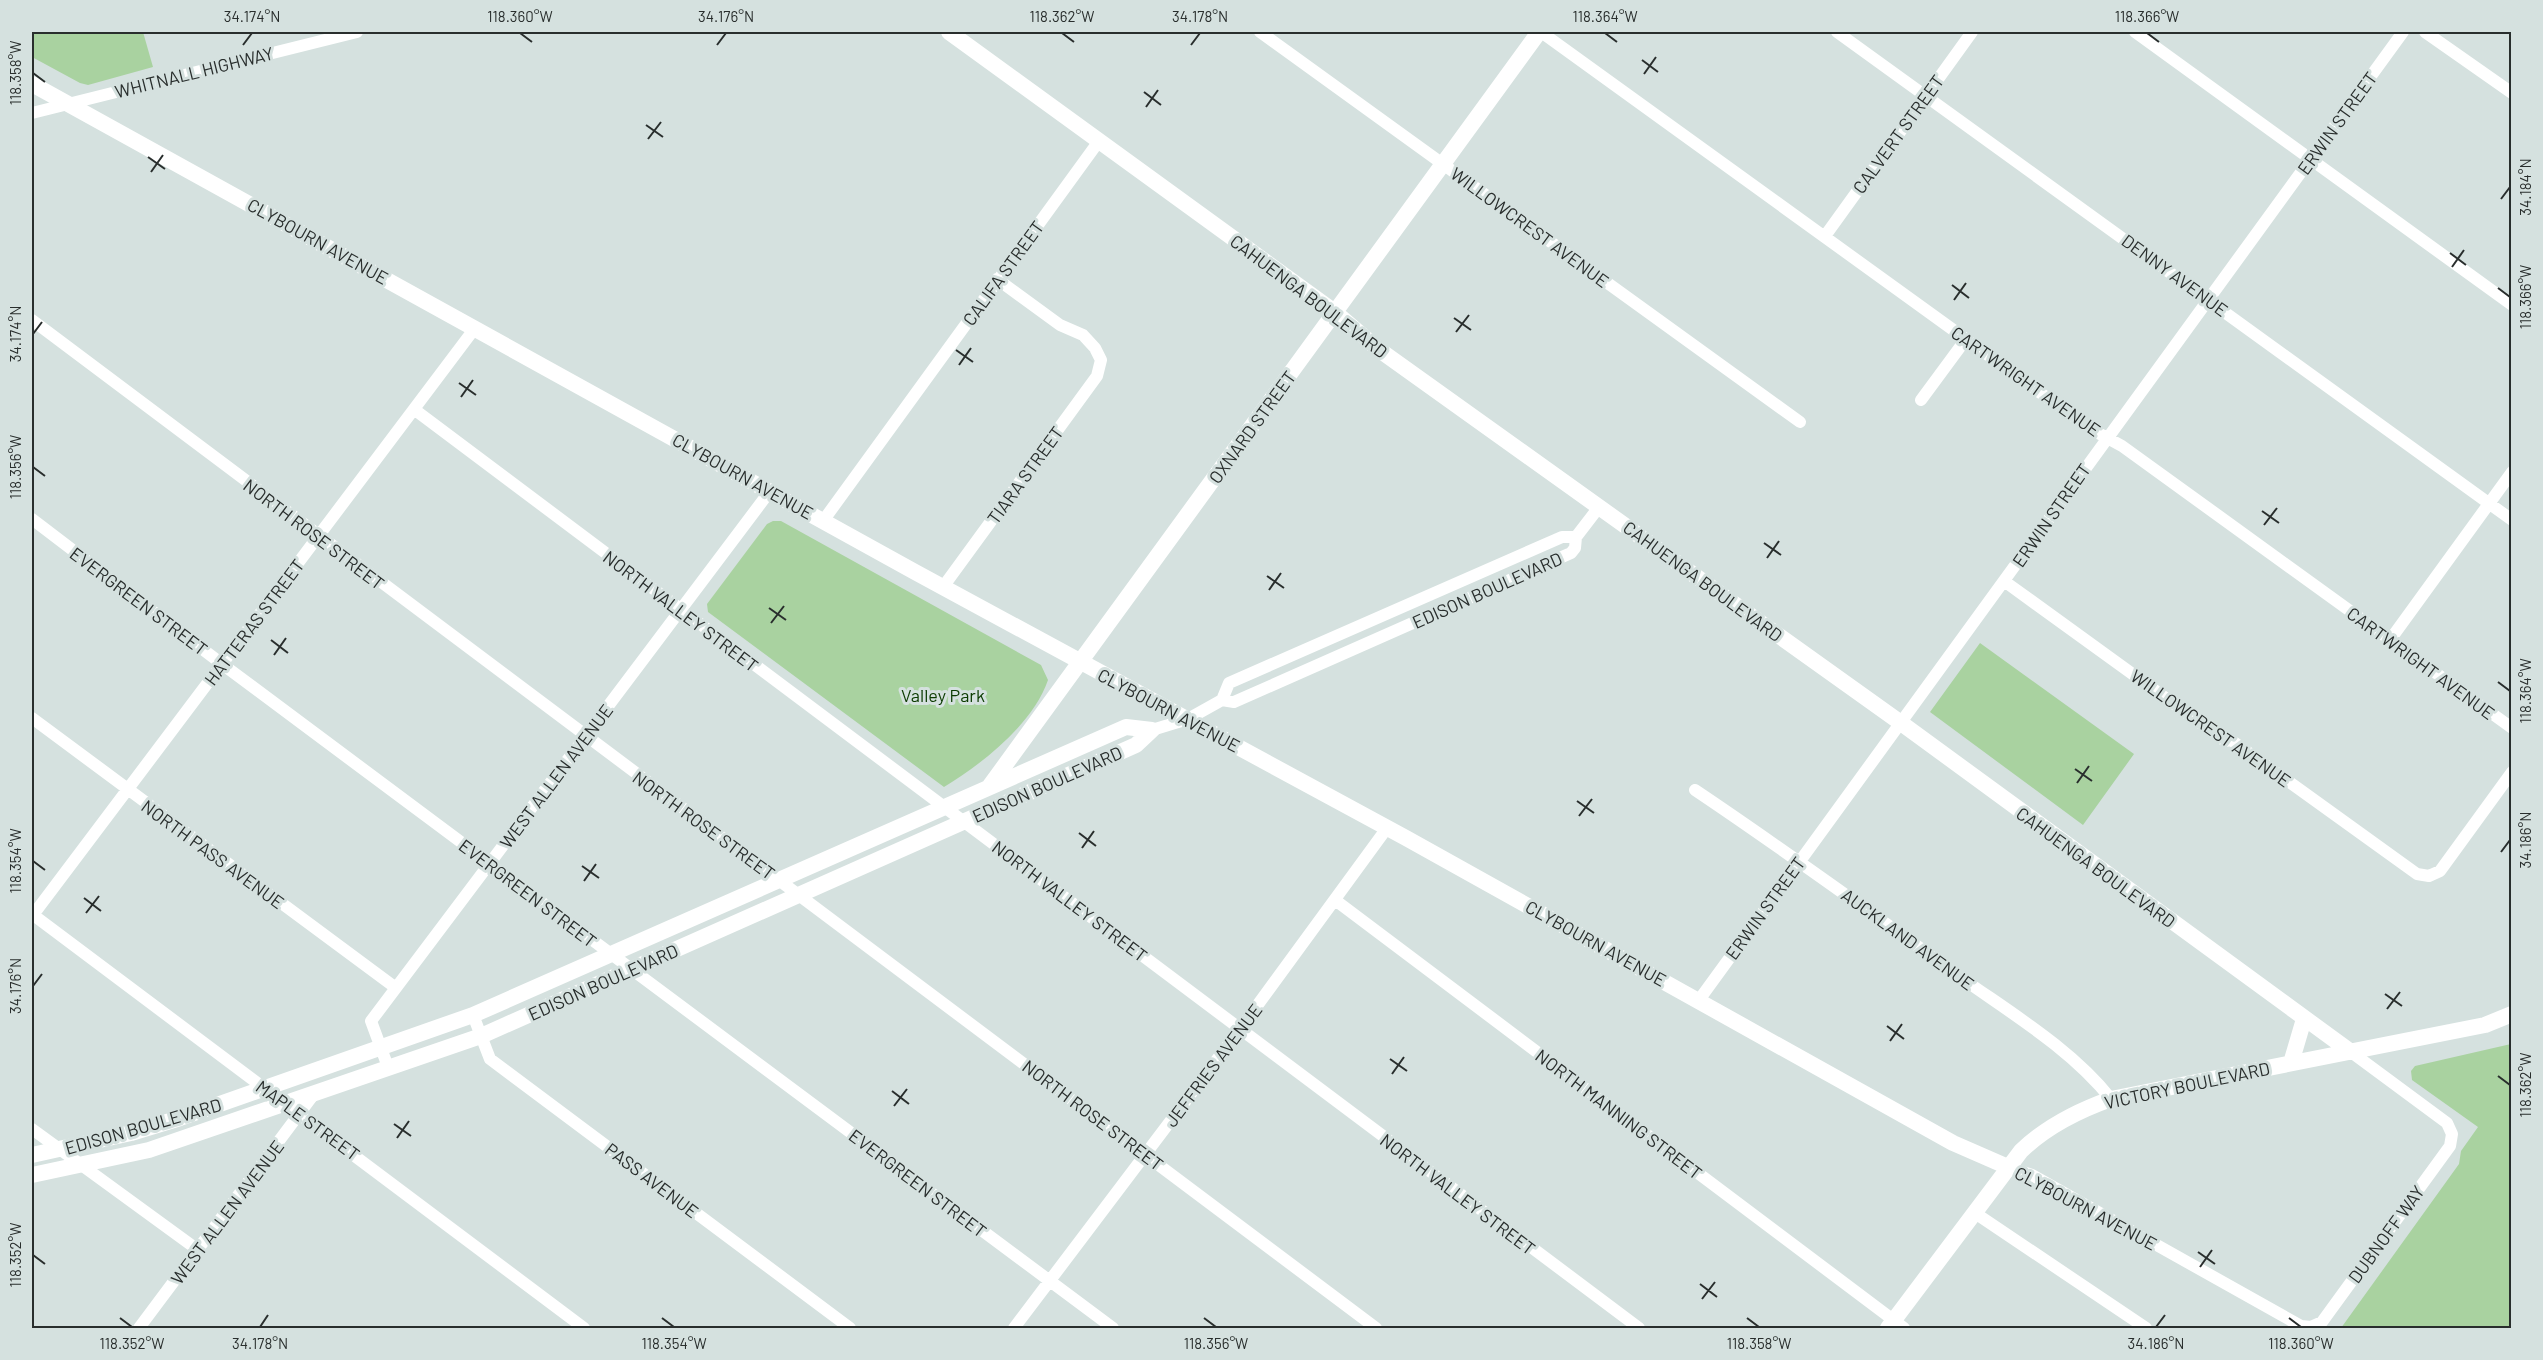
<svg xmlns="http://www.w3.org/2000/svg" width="2543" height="1360" font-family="Barlow,sans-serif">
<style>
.green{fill:#a9d2a0}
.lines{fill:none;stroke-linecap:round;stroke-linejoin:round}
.minor{stroke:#fff;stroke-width:12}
.major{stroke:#fff;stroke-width:16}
.ticks{fill:none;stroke:#292e2d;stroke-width:2}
.labels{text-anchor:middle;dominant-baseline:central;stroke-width:6;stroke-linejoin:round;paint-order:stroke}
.street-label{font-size:18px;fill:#292e2d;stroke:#d5e1df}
.park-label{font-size:18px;fill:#0b3b00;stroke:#d5e1df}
.neatline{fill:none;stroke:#292e2d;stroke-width:2}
.ticks-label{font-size:15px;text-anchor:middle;fill:#292e2d}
</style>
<rect width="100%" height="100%" fill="#d5e1df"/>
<path class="green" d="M32,32H143L153,67L88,85L80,83L32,57Z
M773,521H781L1041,665L1048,680C1033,724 982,764 944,787L708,612L707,604L767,524Z
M1980,643L2134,754L2083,825L1930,712Z
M2511,1044V1328H2341L2459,1164L2461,1151L2478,1127L2412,1080L2411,1071L2415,1066Z"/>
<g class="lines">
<path class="minor" d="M1260,32L1800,422
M1541,32L2089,428L2122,446L2512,728
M1837,32L2512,520
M2135,32L2512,305
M2425,32L2512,93
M32,113L357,32
M1825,236L1972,32
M32,320L1376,1328
M1921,400L1966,339
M415,410L1639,1328
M32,519L222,664L1113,1328
M823,521L1099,141
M2004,581L2225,741L2231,740L2417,874L2429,876L2440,871L2512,772
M943,587L1097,376L1101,360L1095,348L1083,335L1060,325L997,279
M2390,640L2512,472
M1222,700L1229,683L1562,537H1576
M32,718L396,988
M1152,730L1188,719L1222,700L1234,702L1571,553L1575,548L1576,537L1599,507
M1695,790C1786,851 1874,915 1963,979C2014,1015 2072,1050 2111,1099
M1335,900L1904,1328
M32,914L584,1328
M33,915L475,328
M1699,1000L2403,32
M473,1015L490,1059L850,1328
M388,1067L371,1021L770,491
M32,1129L198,1250
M2008,1167L2032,1175L2301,1326L2311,1327L2322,1322L2450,1146L2452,1134L2447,1123L2351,1052
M1975,1213L2146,1328
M139,1328L314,1094
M1014,1328L1240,1029L1387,828"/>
<path class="major" d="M949,32L1336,313L1378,349L1901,723L2351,1052
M32,84L915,572L1406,838L1953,1143L2008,1167
M989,787L1539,32
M2291,1063L2304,1019
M32,1155L131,1133L180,1118L473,1015L1126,727L1152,730
M32,1175L149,1150L481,1036L1136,745L1152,730
M1888,1328L2021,1151C2047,1126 2077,1111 2111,1099L2485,1025L2512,1014"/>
</g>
<path class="ticks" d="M520,33L532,42M1062,33L1074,42M1605,33L1617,42M2147,33L2159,42M243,45L252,33M717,45L726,33M1191,45L1200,33M1642,60L1658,72M33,73L45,82M1644,74L1656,57M1144,92L1161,105M1146,107L1158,90M646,125L663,137M648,139L661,122M148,157L165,169M151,172L163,155M2501,199L2510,187M2450,253L2466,265M2452,267L2464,250M1952,285L1969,298M2498,288L2510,297M1954,300L1966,283M1454,318L1471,330M1456,332L1469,315M33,334L42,322M956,350L973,362M959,365L971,348M459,383L476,395M461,397L473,380M33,467L45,476M2262,511L2279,523M2264,525L2277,508M1764,543L1781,555M1767,558L1779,541M1267,576L1284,588M1269,590L1281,573M769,608L786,620M771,623L784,606M271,640L288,653M274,655L286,638M2498,682L2510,691M2075,769L2092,781M2077,783L2089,766M1577,801L1594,813M1579,816L1592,799M1079,833L1096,846M1082,848L1094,831M2501,852L2510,840M33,861L45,870M582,866L599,878M584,881L596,864M84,898L101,911M86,913L99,896M33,986L42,974M2385,994L2402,1006M2387,1009L2400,992M1887,1026L1904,1039M1890,1041L1902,1024M1390,1059L1407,1071M1392,1074L1404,1057M2498,1076L2510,1085M892,1091L909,1104M894,1106L907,1089M394,1124L411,1136M397,1138L409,1121M2198,1252L2215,1264M33,1255L45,1264M2200,1267L2212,1250M1700,1284L1717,1297M1702,1299L1715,1282M120,1318L132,1327M662,1318L674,1327M1204,1318L1216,1327M1747,1318L1759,1327M2289,1318L2301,1327M260,1327L268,1315M2156,1327L2165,1315"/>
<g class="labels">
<g class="street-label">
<text transform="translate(194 72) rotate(-14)">WHITNALL HIGHWAY</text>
<text transform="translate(2337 123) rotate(-54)">ERWIN STREET</text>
<text transform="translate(1898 134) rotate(-54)">CALVERT STREET</text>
<text transform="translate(1530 227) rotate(36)">WILLOWCREST AVENUE</text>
<text transform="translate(318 241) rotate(29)">CLYBOURN AVENUE</text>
<text transform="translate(1003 273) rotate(-54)">CALIFA STREET</text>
<text transform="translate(2175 275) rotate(36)">DENNY AVENUE</text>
<text transform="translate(1309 296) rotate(37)">CAHUENGA BOULEVARD</text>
<text transform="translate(2026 381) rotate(35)">CARTWRIGHT AVENUE</text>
<text transform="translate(1252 427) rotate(-54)">OXNARD STREET</text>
<text transform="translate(1025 475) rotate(-54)">TIARA STREET</text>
<text transform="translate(743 476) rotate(29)">CLYBOURN AVENUE</text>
<text transform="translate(2051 515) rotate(-55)">ERWIN STREET</text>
<text transform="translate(314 534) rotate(37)">NORTH ROSE STREET</text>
<text transform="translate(1703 581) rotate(36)">CAHUENGA BOULEVARD</text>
<text transform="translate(1487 590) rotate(-24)">EDISON BOULEVARD</text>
<text transform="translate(139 601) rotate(37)">EVERGREEN STREET</text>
<text transform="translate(681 611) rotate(37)">NORTH VALLEY STREET</text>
<text transform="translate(254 622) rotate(-53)">HATTERAS STREET</text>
<text transform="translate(2421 663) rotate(36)">CARTWRIGHT AVENUE</text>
<text transform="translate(1169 710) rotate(28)">CLYBOURN AVENUE</text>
<text transform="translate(2211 728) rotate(35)">WILLOWCREST AVENUE</text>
<text transform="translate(556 776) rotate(-53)">WEST ALLEN AVENUE</text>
<text transform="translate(1047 784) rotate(-24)">EDISON BOULEVARD</text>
<text transform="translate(704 825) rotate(36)">NORTH ROSE STREET</text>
<text transform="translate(213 854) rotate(36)">NORTH PASS AVENUE</text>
<text transform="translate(2096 867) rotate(36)">CAHUENGA BOULEVARD</text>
<text transform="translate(528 893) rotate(37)">EVERGREEN STREET</text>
<text transform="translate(1070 901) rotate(37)">NORTH VALLEY STREET</text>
<text transform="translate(1765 908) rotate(-54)">ERWIN STREET</text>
<text transform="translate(1908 939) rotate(36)">AUCKLAND AVENUE</text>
<text transform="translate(1596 943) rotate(29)">CLYBOURN AVENUE</text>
<text transform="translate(603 982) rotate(-24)">EDISON BOULEVARD</text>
<text transform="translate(1213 1065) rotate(-53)">JEFFRIES AVENUE</text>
<text transform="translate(2187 1085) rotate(-12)">VICTORY BOULEVARD</text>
<text transform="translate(1619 1114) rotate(37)">NORTH MANNING STREET</text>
<text transform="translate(1093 1115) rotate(37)">NORTH ROSE STREET</text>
<text transform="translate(308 1120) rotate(36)">MAPLE STREET</text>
<text transform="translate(143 1126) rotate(-16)">EDISON BOULEVARD</text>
<text transform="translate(652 1180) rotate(37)">PASS AVENUE</text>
<text transform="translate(918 1183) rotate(37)">EVERGREEN STREET</text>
<text transform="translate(1458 1194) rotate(37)">NORTH VALLEY STREET</text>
<text transform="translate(2086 1208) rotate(28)">CLYBOURN AVENUE</text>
<text transform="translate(227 1212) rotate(-53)">WEST ALLEN AVENUE</text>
<text transform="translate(2386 1234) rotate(-54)">DUBNOFF WAY</text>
</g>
<g class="park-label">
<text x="943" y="695">Valley Park</text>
</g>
</g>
<rect width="2543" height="1360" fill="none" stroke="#d5e1df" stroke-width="66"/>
<rect x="33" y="33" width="2477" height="1294" class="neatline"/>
<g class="ticks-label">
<text x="252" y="22">34.174°N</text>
<text x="520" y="22">118.360°W</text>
<text x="726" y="22">34.176°N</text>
<text x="1062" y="22">118.362°W</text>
<text x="1200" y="22">34.178°N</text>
<text x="1605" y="22">118.364°W</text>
<text x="2147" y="22">118.366°W</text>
<text transform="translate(16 73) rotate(-90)" y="5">118.358°W</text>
<text transform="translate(2526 187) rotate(-90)" y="5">34.184°N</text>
<text transform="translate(2526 297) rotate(-90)" y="5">118.366°W</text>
<text transform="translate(16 334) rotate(-90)" y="5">34.174°N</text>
<text transform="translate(16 467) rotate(-90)" y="5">118.356°W</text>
<text transform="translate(2526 691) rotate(-90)" y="5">118.364°W</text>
<text transform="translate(2526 840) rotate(-90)" y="5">34.186°N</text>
<text transform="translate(16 861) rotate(-90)" y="5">118.354°W</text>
<text transform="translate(16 986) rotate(-90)" y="5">34.176°N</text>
<text transform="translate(2526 1085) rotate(-90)" y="5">118.362°W</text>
<text transform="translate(16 1255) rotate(-90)" y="5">118.352°W</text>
<text x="132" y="1349">118.352°W</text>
<text x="260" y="1349">34.178°N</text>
<text x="674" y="1349">118.354°W</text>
<text x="1216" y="1349">118.356°W</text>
<text x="1759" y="1349">118.358°W</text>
<text x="2156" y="1349">34.186°N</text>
<text x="2301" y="1349">118.360°W</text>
</g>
</svg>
